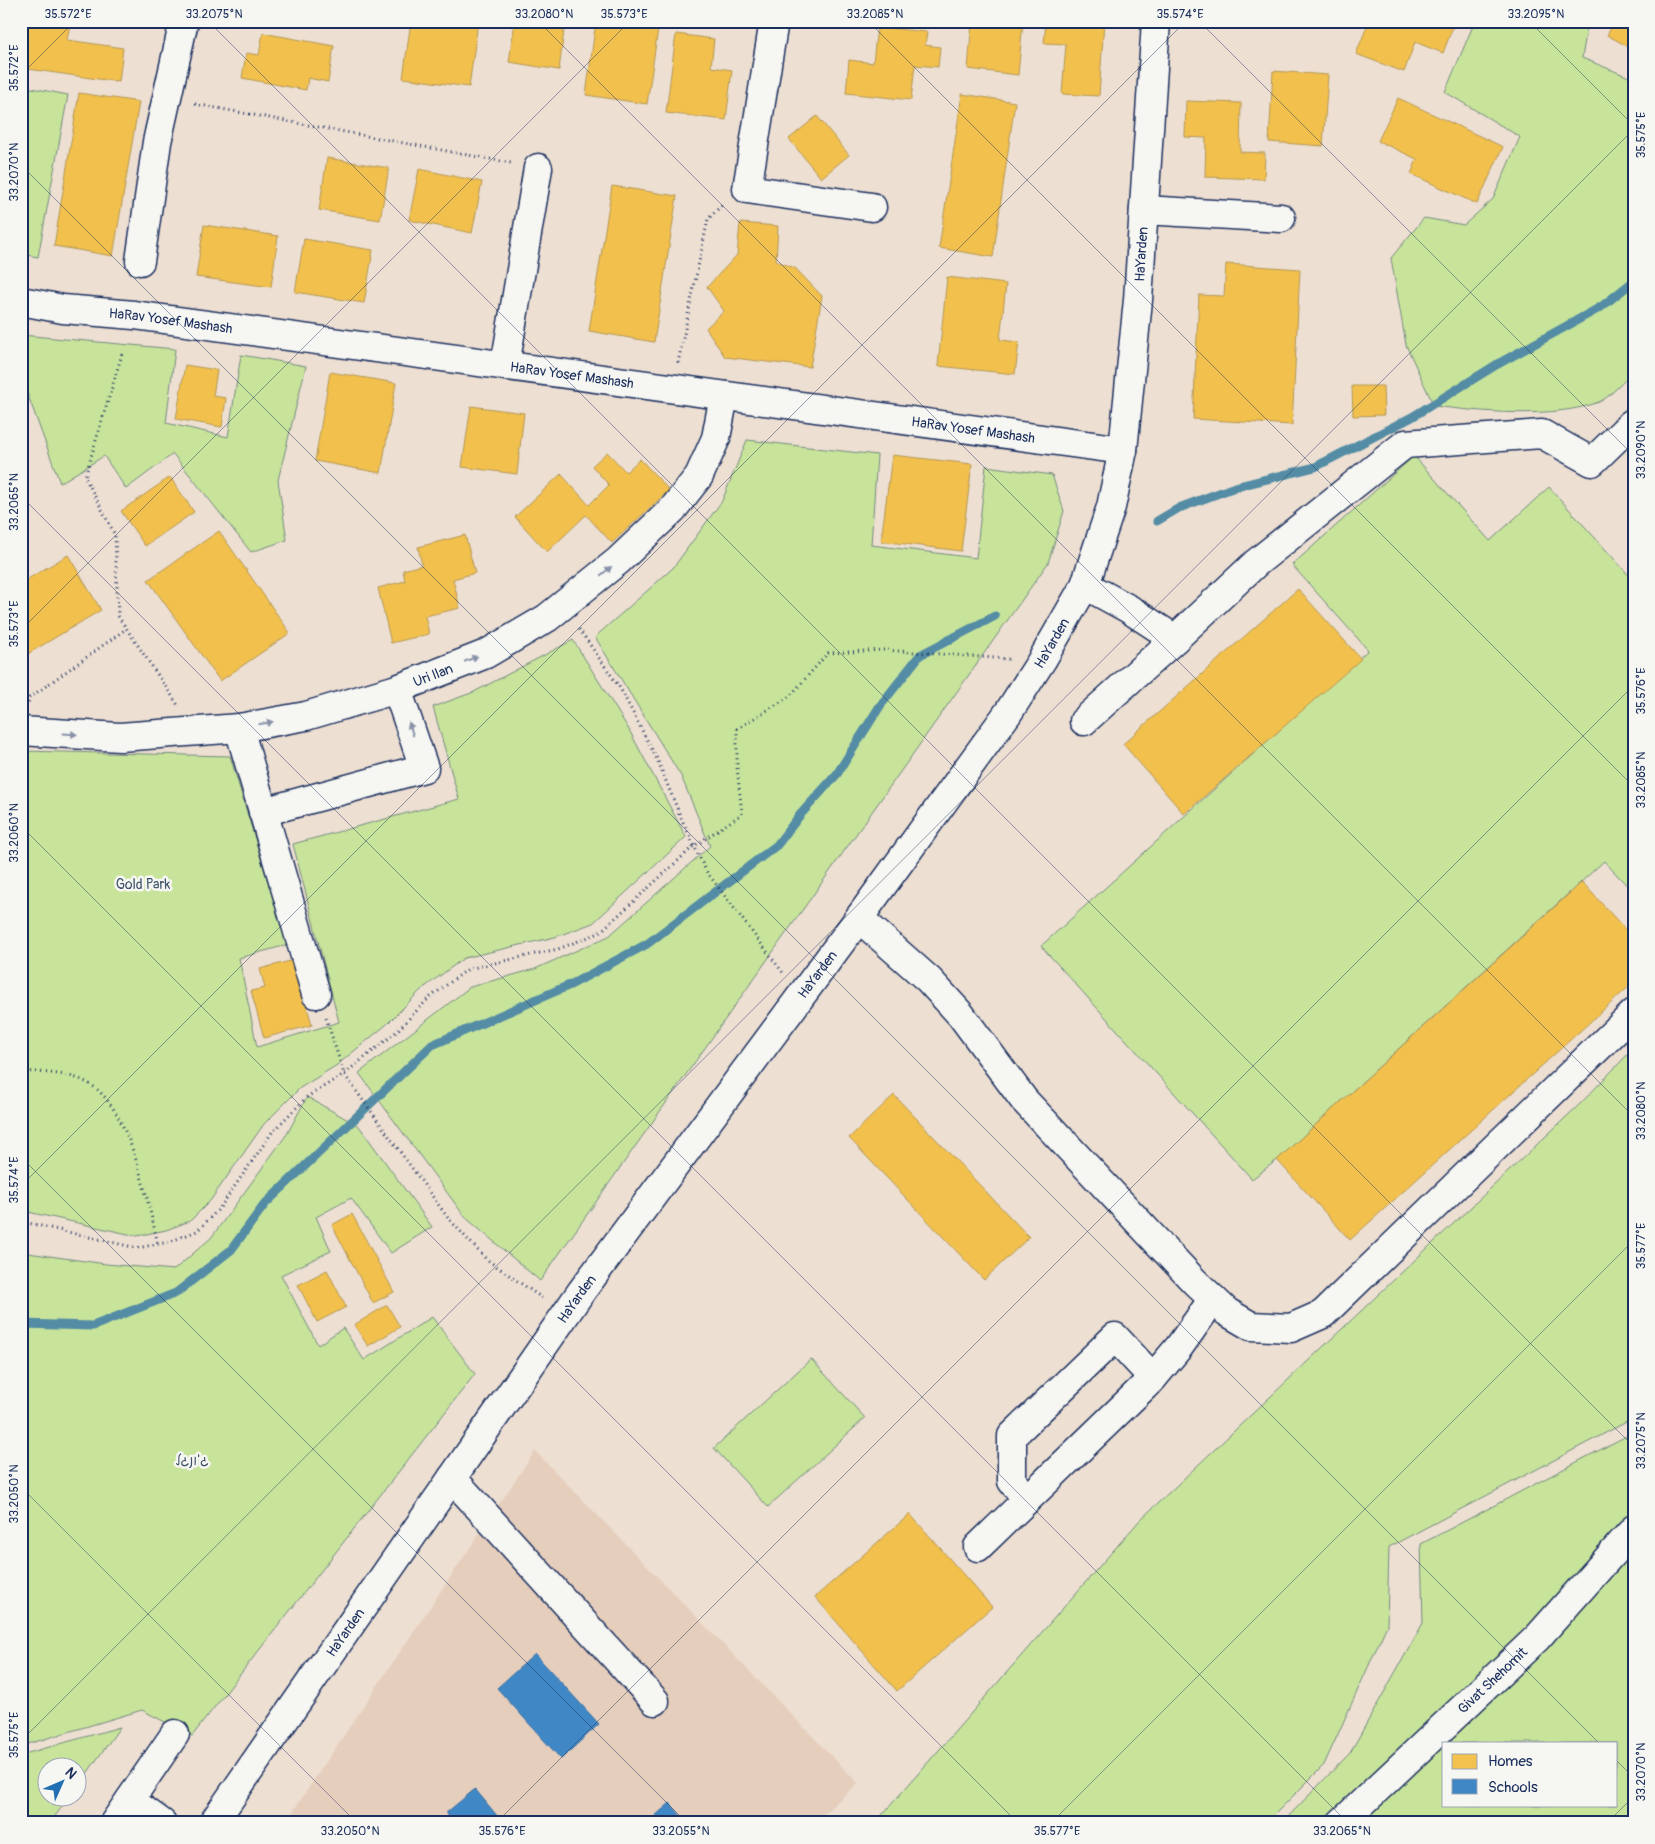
<svg xmlns="http://www.w3.org/2000/svg" width="1655" height="1844" font-family="Pangolin,'Playpen Sans Hebrew',sans-serif">
<style>
.built{fill:#e6cebc}
.green{fill:#c8e49b;stroke:#728a7c;fill-rule:evenodd}
.homes{fill:#f2c14e;stroke:#b29553}
.schools{fill:#3f88c5;stroke:#346da6}
.lines{fill:none;stroke-linecap:round;stroke-linejoin:round}
.stream{stroke:#538ca4;stroke-width:9}
.minor-casing{stroke:#1b2f5e;stroke-width:31}
.path{stroke:#1b2f5e;stroke-width:3;stroke-dasharray:1 4;stroke-linecap:butt}
.minor{stroke:#f6f6f2;stroke-width:28}
.oneway{fill:#8892a8}
.ticks{fill:none;stroke:#1b2f5e;stroke-width:1;stroke-opacity:0.45}
.labels{text-anchor:middle;dominant-baseline:central;stroke-width:5;stroke-linejoin:round;paint-order:stroke}
.street-label{font-size:14px;fill:#1b2f5e;stroke:#f6f6f2}
.park-label{font-size:14px;fill:#3e536a;stroke:#f6f6f2}
.neatline{fill:none;stroke:#1b2f5e;stroke-width:2}
.ticks-label{font-size:12px;text-anchor:middle;fill:#1b2f5e}
</style>
<rect width="100%" height="100%" fill="#eddfd2"/>
<filter id="ink" filterUnits="userSpaceOnUse"><feTurbulence type="fractalNoise" baseFrequency=".02" numOctaves="2"/><feDisplacementMap in="SourceGraphic" scale="10" xChannelSelector="R" yChannelSelector="G"/><feConvolveMatrix kernelMatrix="1 2 1 2 8 2 1 2 1" color-interpolation-filters="sRGB"/></filter>
<g filter="url(#ink)">
<path class="built" d="M535,1451L858,1783L814,1823H285Z"/>
<path class="green" d="M1475,21H1577L1587,27L1582,58L1634,79V372C1625,379 1609,398 1599,402C1554,419 1481,412 1434,406L1406,345L1391,258L1424,218L1464,225L1493,199L1520,137L1445,92Z
M21,86L68,95L38,257L21,254Z
M21,335L175,349L166,423L228,437L241,355L306,366L278,480L287,540L251,552L173,454L126,489L104,456L60,483L21,376Z
M747,440L877,455L871,545L976,558L986,466L1052,475L1064,511L1048,563L540,1281L465,1217L359,1073L470,987L535,969L609,936L710,846L681,776L595,637L673,568L722,501Z
M1414,456L1490,541L1549,487L1634,581V893L1604,861L1277,1160L1252,1179L1041,946L1368,650L1292,565Z
M573,640L628,728L686,837L593,923L555,937L464,958L422,989L386,1025L337,1065L300,1088L264,1124L210,1201L190,1221L166,1230L137,1236L28,1212L21,1213V751L230,756L287,945L239,958L257,1047L339,1022L293,844L459,799L433,707L474,692Z
M1634,1048V1418L1389,1547L1387,1625L1324,1765L1266,1823H875L1140,1520L1581,1103Z
M307,1097L359,1126L432,1227L391,1253L351,1198L316,1217L331,1251L281,1275L318,1345L343,1328L364,1360L432,1317L475,1374L192,1736L142,1710L21,1746V1252L106,1264L174,1270L211,1238L287,1134Z
M811,1359L865,1418L768,1507L714,1448Z
M1634,1432V1823H1282L1350,1753L1423,1623L1421,1544ZM1444,1743H1616V1805H1444Z
M120,1727L78,1786V1766H48V1796L69,1797L50,1823H21V1755Z"/>
<path class="homes" d="M21,21L70,24L67,40L123,48L119,82L21,68Z
M411,21L478,22L469,87L403,78Z
M515,21L565,22L559,70L509,62Z
M596,21L658,29L647,104L586,95Z
M972,21H1023L1018,75L968,69Z
M1046,21H1104L1099,96L1062,94L1066,44L1044,43Z
M1369,21H1379L1388,25L1390,21H1455L1443,53L1415,42L1404,72L1356,54Z
M1615,21H1634V50L1607,35Z
M877,27L927,32L925,45L940,47L938,67L915,65L911,100L846,93L849,60L873,63Z
M263,33L334,46L328,82L308,78L306,90L242,78L246,53L259,55Z
M676,34L714,39L711,67L732,70L726,120L666,113Z
M1273,71L1328,75L1323,146L1269,142Z
M79,93L139,102L113,256L54,246Z
M962,94L1015,102L993,257L939,248Z
M1398,98L1503,147L1477,204L1411,174L1417,159L1378,141Z
M1186,101L1241,103L1240,152L1265,153L1264,179L1205,177L1206,138L1185,137Z
M817,116L849,155L821,178L789,139Z
M327,158L389,168L380,220L319,210Z
M419,169L482,182L472,233L409,220Z
M612,186L677,196L654,342L589,331Z
M740,223L778,226L776,261L795,268L822,296L810,367L725,357L706,328L724,311L707,287L737,255Z
M204,225L278,236L271,287L196,277Z
M304,239L373,250L364,303L295,292Z
M1226,264L1300,269L1292,425L1193,419L1199,295L1224,296Z
M947,277L1006,284L1000,340L1019,342L1015,374L938,366Z
M185,365L217,370L213,396L226,398L222,427L176,419Z
M330,372L396,383L381,473L315,461Z
M1352,386H1383L1384,415L1353,416Z
M471,406L524,413L517,474L462,467Z
M607,452L626,472L640,459L669,490L612,543L586,515L547,552L515,517L561,474L589,505L609,485L592,466Z
M892,455L972,464L961,551L881,541Z
M170,477L194,512L145,546L121,511Z
M219,531L290,633L220,681L148,580Z
M465,535L475,573L453,579L460,608L425,616L429,634L391,643L378,588L405,581L403,570L422,565L418,547Z
M68,555L101,610L21,658V583Z
M1298,589L1361,659L1184,814L1123,744Z
M1582,882L1634,939V982L1350,1240L1277,1160Z
M294,960L312,1025L264,1038L251,991L265,988L260,969Z
M894,1095L1029,1237L984,1280L849,1138Z
M352,1214L394,1292L373,1303L332,1225Z
M327,1270L346,1307L317,1322L298,1285Z
M387,1305L400,1327L368,1346L354,1325Z
M910,1514L992,1607L897,1691L815,1597Z"/>
<path class="schools" d="M535,1654L599,1724L561,1759L497,1688Z
M475,1789L503,1823H454L446,1813Z
M670,1803L687,1823H647Z"/>
<g class="lines">
<path class="stream" d="M1157,521L1179,508L1235,487L1315,467L1412,417L1496,365L1601,307L1634,281
M21,1324L93,1326L176,1293L231,1250L265,1204L432,1045L572,984L647,944L777,845L800,815L837,774L880,706L920,655L995,616"/>
<g class="minor-casing">
<g id="minor">
<path d="M774,21L747,189L872,207"/>
<path d="M1144,210L1281,218"/>
<path d="M140,261L157,142L184,21"/>
<path id="s1" d="M21,301L63,309L134,315L1123,450"/>
<path d="M505,366L538,168"/>
<path d="M1085,585L1129,609L1175,639L1256,563L1405,444L1542,434L1592,462L1631,424L1634,428"/>
<path d="M1084,721L1175,639"/>
<path d="M239,728L316,994"/>
<path id="s2" d="M21,731L120,737L239,728L306,716L397,689L486,654L547,618L618,561L673,509L699,476L716,438L724,396"/>
<path d="M263,812L424,768L397,689"/>
<path d="M859,918L929,980L961,1015L1024,1100L1195,1282L1227,1312L1251,1326L1291,1328L1323,1314L1634,1013"/>
<path d="M452,1478L655,1701"/>
<path d="M1027,1499L1012,1481V1436L1115,1337L1153,1378"/>
<path d="M978,1547L1153,1378L1179,1347L1213,1299"/>
<path d="M130,1800L162,1823"/>
<path d="M114,1823L175,1734"/>
<path id="s3" d="M213,1823L581,1292L859,918L1008,713L1042,660L1085,585L1111,507L1123,450L1138,300L1156,21"/>
<path id="s4" d="M1341,1823L1537,1638L1634,1529"/>
</g>
</g>
<path class="path" d="M195,104L511,163
M122,354L85,477L115,535L118,616L178,705
M678,363L708,219L722,205
M579,629L620,688L657,759L681,818L706,871L784,974
M28,703L29,698L126,629
M326,1018L344,1074L448,1218L486,1259L542,1298
M21,1071C44,1073 68,1072 88,1083C130,1106 147,1200 158,1244
M21,1225L28,1223L137,1248L169,1242L197,1231L219,1209L273,1131L307,1097L344,1074L394,1034L429,998L468,969L558,949L599,933L694,846L742,814L737,767V729L790,696L828,653L885,650L1009,659"/>
<use href="#minor" class="minor"/>
</g>
<defs><path id="oneway-solid" d="M-6-.8H1V-3.2L6.5 0L1 3.2V.8H-6Z" transform="scale(1.25)"/></defs>
<g class="oneway">
<use href="#oneway-solid" transform="translate(606 571) rotate(-39)"/>
<use href="#oneway-solid" transform="translate(471 659) rotate(-22)"/>
<use href="#oneway-solid" transform="translate(266 723) rotate(-10)"/>
<use href="#oneway-solid" transform="translate(411 729) rotate(-108)"/>
<use href="#oneway-solid" transform="translate(70 734) rotate(3)"/>
</g>
</g>
<path class="ticks" d="M208,21L1634,1447M538,21L1634,1117M868,21L1634,787M1199,21L1634,456M1529,21L1634,126M21,75L75,21M21,165L1599,1743M21,496L1348,1823M21,630L630,21M21,826L1018,1823M21,1157L687,1823M21,1186L1186,21M21,1487L357,1823M21,1741L1634,129M1616,1760L1634,1778M21,1818L26,1823M496,1823L1634,685M1051,1823L1634,1240M1607,1823L1634,1796"/>
<g class="labels">
<g class="street-label">
<text stroke="none"><textPath href="#s3" startOffset="1852">HaYarden</textPath></text>
<text stroke="none"><textPath href="#s1" startOffset="151">HaRav Yosef Mashash</textPath></text>
<text stroke="none"><textPath href="#s1" startOffset="556">HaRav Yosef Mashash</textPath></text>
<text stroke="none"><textPath href="#s1" startOffset="961">HaRav Yosef Mashash</textPath></text>
<text stroke="none"><textPath href="#s3" startOffset="1448">HaYarden</textPath></text>
<text stroke="none"><textPath href="#s2" startOffset="420">Uri Ilan</textPath></text>
<text stroke="none"><textPath href="#s3" startOffset="1042">HaYarden</textPath></text>
<text stroke="none"><textPath href="#s3" startOffset="638">HaYarden</textPath></text>
<text stroke="none"><textPath href="#s3" startOffset="232">HaYarden</textPath></text>
<text stroke="none"><textPath href="#s4" startOffset="208">Givat Shehomit</textPath></text>
</g>
<g class="park-label">
<text x="143" y="884">Gold Park</text>
<text x="192" y="1460">ג'ונגל</text>
</g>
</g>
<rect width="1655" height="1844" fill="none" stroke="#f6f6f2" stroke-width="55"/>
<rect x="1442" y="1742" width="175" height="65" fill="#f6f6f2" stroke="#9ea6b7"/>
<rect x="1452" y="1754" width="25" height="15" fill="#f2c14e" stroke="#9ea6b7"/>
<text x="1488" y="1766" font-size="15" fill="#1b2f5e">Homes</text>
<rect x="1452" y="1779" width="25" height="15" fill="#3f88c5" stroke="#9ea6b7"/>
<text x="1488" y="1792" font-size="15" fill="#1b2f5e">Schools</text>
<g transform="translate(62 1782) rotate(45)"><circle r="24" fill="#f6f6f2" stroke="#9ea6b7"/>
<path d="M0-4L9 19L0 12L-9 19Z" fill="#1f6fb2"/>
<text y="-8" font-size="14" font-weight="bold" text-anchor="middle" fill="#1b2f5e">N</text>
</g>
<rect x="28" y="28" width="1600" height="1788" class="neatline"/>
<g class="ticks-label">
<text x="68" y="18">35.572°E</text>
<text x="214" y="18">33.2075°N</text>
<text x="544" y="18">33.2080°N</text>
<text x="624" y="18">35.573°E</text>
<text x="875" y="18">33.2085°N</text>
<text x="1180" y="18">35.574°E</text>
<text x="1536" y="18">33.2095°N</text>
<text transform="translate(14 68) rotate(-90)" y="4">35.572°E</text>
<text transform="translate(1641 135) rotate(-90)" y="4">35.575°E</text>
<text transform="translate(14 172) rotate(-90)" y="4">33.2070°N</text>
<text transform="translate(1641 450) rotate(-90)" y="4">33.2090°N</text>
<text transform="translate(14 502) rotate(-90)" y="4">33.2065°N</text>
<text transform="translate(14 624) rotate(-90)" y="4">35.573°E</text>
<text transform="translate(1641 691) rotate(-90)" y="4">35.576°E</text>
<text transform="translate(1641 780) rotate(-90)" y="4">33.2085°N</text>
<text transform="translate(14 833) rotate(-90)" y="4">33.2060°N</text>
<text transform="translate(1641 1111) rotate(-90)" y="4">33.2080°N</text>
<text transform="translate(14 1180) rotate(-90)" y="4">35.574°E</text>
<text transform="translate(1641 1246) rotate(-90)" y="4">35.577°E</text>
<text transform="translate(1641 1441) rotate(-90)" y="4">33.2075°N</text>
<text transform="translate(14 1494) rotate(-90)" y="4">33.2050°N</text>
<text transform="translate(14 1735) rotate(-90)" y="4">35.575°E</text>
<text transform="translate(1641 1772) rotate(-90)" y="4">33.2070°N</text>
<text x="350" y="1835">33.2050°N</text>
<text x="502" y="1835">35.576°E</text>
<text x="681" y="1835">33.2055°N</text>
<text x="1057" y="1835">35.577°E</text>
<text x="1342" y="1835">33.2065°N</text>
</g>
</svg>
